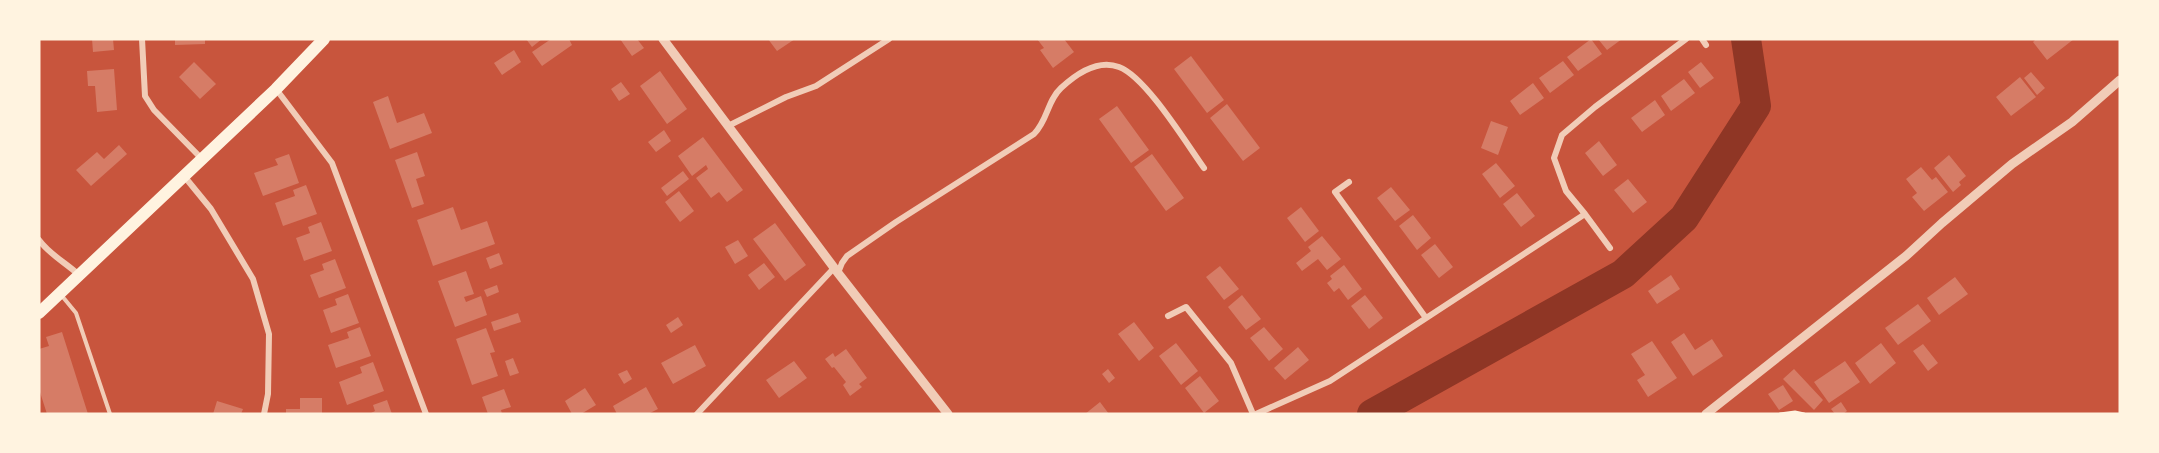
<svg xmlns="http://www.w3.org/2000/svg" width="2159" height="453" font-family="'Noto Serif',serif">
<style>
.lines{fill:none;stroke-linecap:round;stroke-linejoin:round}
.river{stroke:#8f3625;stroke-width:30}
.building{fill:#d67c66}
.path{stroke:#fff3e0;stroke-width:3}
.service{stroke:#f1ccb7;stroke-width:4}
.minor{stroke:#f1ccb7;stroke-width:6}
.tertiary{stroke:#f1ccb7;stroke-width:9}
.primary{stroke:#fff3e0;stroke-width:12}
</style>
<rect width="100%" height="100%" fill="#c8553d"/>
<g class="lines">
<path class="river" d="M1372,414L1623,274L1684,218L1756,106L1746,39"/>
</g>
<path class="building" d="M92,39H113L114,50L93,52Z
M175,39H205V44L175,45Z
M526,39H542L532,47Z
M551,39H569L572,45L542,66L532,52Z
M620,39H637L644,48L632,56Z
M768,39H795L777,51Z
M1037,39H1064L1074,52L1053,68L1040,50L1044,48Z
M1591,39L1602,54L1578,71L1567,57Z
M1598,39H1622L1607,50Z
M2036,39H2074L2047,60L2033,42Z
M514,50L521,62L502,75L494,63Z
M1191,56L1224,100L1207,113L1174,69Z
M1563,61L1574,75L1550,93L1539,78Z
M194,62L216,84L200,99L179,77Z
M1701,62L1714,78L1700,88L1688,72Z
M114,69L117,110L97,112L95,86H88L87,71Z
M660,71L687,109L667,124L640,86Z
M2031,72L2045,88L2037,95L2024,78Z
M2020,77L2036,97L2011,116L1996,97Z
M1684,79L1695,93L1671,111L1661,96Z
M621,82L630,94L619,101L611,89Z
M1533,83L1544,98L1520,115L1510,101Z
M388,96L397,123L424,113L432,133L390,149L373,102Z
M1655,100L1665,115L1642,132L1631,118Z
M1227,104L1260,148L1243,161L1210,118Z
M1117,106L1149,150L1131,163L1099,119Z
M1491,121L1508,127L1498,155L1481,148Z
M664,130L671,141L656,152L648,142Z
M703,137L743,190L727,202L719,192L711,198L696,178L708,169L706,165L692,176L678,156Z
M1599,141L1617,165L1603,176L1585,153Z
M119,145L127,154L91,186L76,170L97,152L104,159Z
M417,152L425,176L416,179L424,204L412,208L395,160Z
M289,154L299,183L263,196L254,173L278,165L275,159Z
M1152,154L1184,198L1166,211L1134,167Z
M1949,155L1966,176L1959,182L1961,185L1953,192L1934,168Z
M1496,163L1515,186L1500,198L1482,174Z
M1921,167L1932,180L1936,177L1948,192L1924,211L1912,197L1917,193L1906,179Z
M683,171L689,179L667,196L661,188Z
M1628,179L1647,202L1633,213L1614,190Z
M306,185L317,214L283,226L275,203L295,196L293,190Z
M1391,187L1410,210L1395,221L1377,198Z
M679,191L694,211L680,222L665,202Z
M1517,193L1535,216L1521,227L1503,204Z
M453,207L461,230L487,221L495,244L433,266L417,220Z
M1301,207L1319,231L1305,242L1287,218Z
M1413,215L1431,238L1417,250L1399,226Z
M321,222L332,251L304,261L296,238L310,233L308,227Z
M775,223L806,265L785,281L753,239Z
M1322,236L1341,259L1327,270L1318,259L1302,271L1296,263L1311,251L1308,247Z
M738,240L748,256L735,264L725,247Z
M1435,244L1453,267L1439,278L1421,255Z
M499,253L503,264L490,269L486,258Z
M335,259L346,288L319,298L310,275L324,270L322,264Z
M764,263L775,277L759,290L748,275Z
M1344,265L1362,289L1348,300L1339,288L1334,292L1327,283L1332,279L1330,276Z
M1220,266L1239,289L1224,300L1206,277Z
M466,271L474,294L464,297L466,302L481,296L487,315L455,327L438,281Z
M1671,275L1680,289L1657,304L1648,291Z
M1955,277L1968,294L1939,315L1927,298Z
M497,285L499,292L487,297L484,290Z
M348,294L359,323L331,333L323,310L337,305L335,299Z
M1242,295L1261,319L1246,330L1228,307Z
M1365,295L1383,318L1369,329L1351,306Z
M1918,304L1931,321L1898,345L1885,328Z
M518,313L521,322L494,331L491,322Z
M678,317L683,325L671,333L666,325Z
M1134,322L1154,348L1139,361L1118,334Z
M360,327L371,356L336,368L328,345L349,338L347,332Z
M1264,327L1283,349L1269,361L1250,338Z
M486,328L495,352L490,353L498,376L472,385L456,339Z
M62,332L88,414H47L39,389V349L49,346L46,337Z
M1684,333L1695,350L1712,339L1723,356L1693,376L1671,342Z
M1652,341L1677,378L1648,397L1637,380L1645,375L1631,354Z
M1176,343L1198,371L1181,385L1159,356Z
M1881,343L1896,363L1870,384L1855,363Z
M1923,344L1938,363L1928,371L1913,351Z
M695,345L706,366L673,384L661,363Z
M1298,347L1309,360L1285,380L1274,368Z
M846,349L867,378L859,384L862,387L850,396L843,385L846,382L834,367L832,368L825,359L833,353L835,357Z
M513,358L519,373L510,376L505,361Z
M794,361L807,378L779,398L766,380Z
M1845,361L1860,382L1829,403L1814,382Z
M373,362L384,391L347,405L339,382L362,373L360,367Z
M1108,369L1115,378L1109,383L1102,374Z
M1794,369L1823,400L1814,410L1783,379Z
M627,370L632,379L624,384L618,374Z
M1200,376L1219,401L1204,413L1185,388Z
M1783,385L1793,401L1779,410L1768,394Z
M646,387L658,409L648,414H617L613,406Z
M585,388L596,405L581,414H572L565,401Z
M504,389L511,407L501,410L502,414H488L482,397Z
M300,398H322V414H286V409H300Z
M387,400L392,414H369L375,411L373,405Z
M217,401L243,409L241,414H213Z
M1100,402L1109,414H1085Z
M1841,402L1847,411L1843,414H1835L1831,409Z"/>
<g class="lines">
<path class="path" d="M1780,414L1795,412L1804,414"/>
<path class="service" d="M62,296L76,313L110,414"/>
<path class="minor" d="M142,39L145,96L154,110L202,159
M1702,39L1706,45
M276,89L332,163L426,414
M728,126L786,97L816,86L889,39
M184,176L211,209L253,279L269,334L268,394L264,414
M1349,182L1335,192L1426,318
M1585,214L1610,248
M39,240C50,255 65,262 79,275
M838,273L842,263L847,256L896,222L1034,134C1048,120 1047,101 1061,88C1076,74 1098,59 1119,67C1146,77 1186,143 1204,168
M1168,316L1186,307L1231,363L1253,414
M697,414L834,268
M1256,414L1330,381L1585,214L1566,191L1554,158L1562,135L1595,107L1686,39"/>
<path class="tertiary" d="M663,39L838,273L948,414
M1706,414L1906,256L1942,223L2012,164L2072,122L2120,80"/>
<path class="primary" d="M39,313L276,89L324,39"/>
</g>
<rect width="2159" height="453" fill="none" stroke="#fff3e0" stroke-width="81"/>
</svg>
